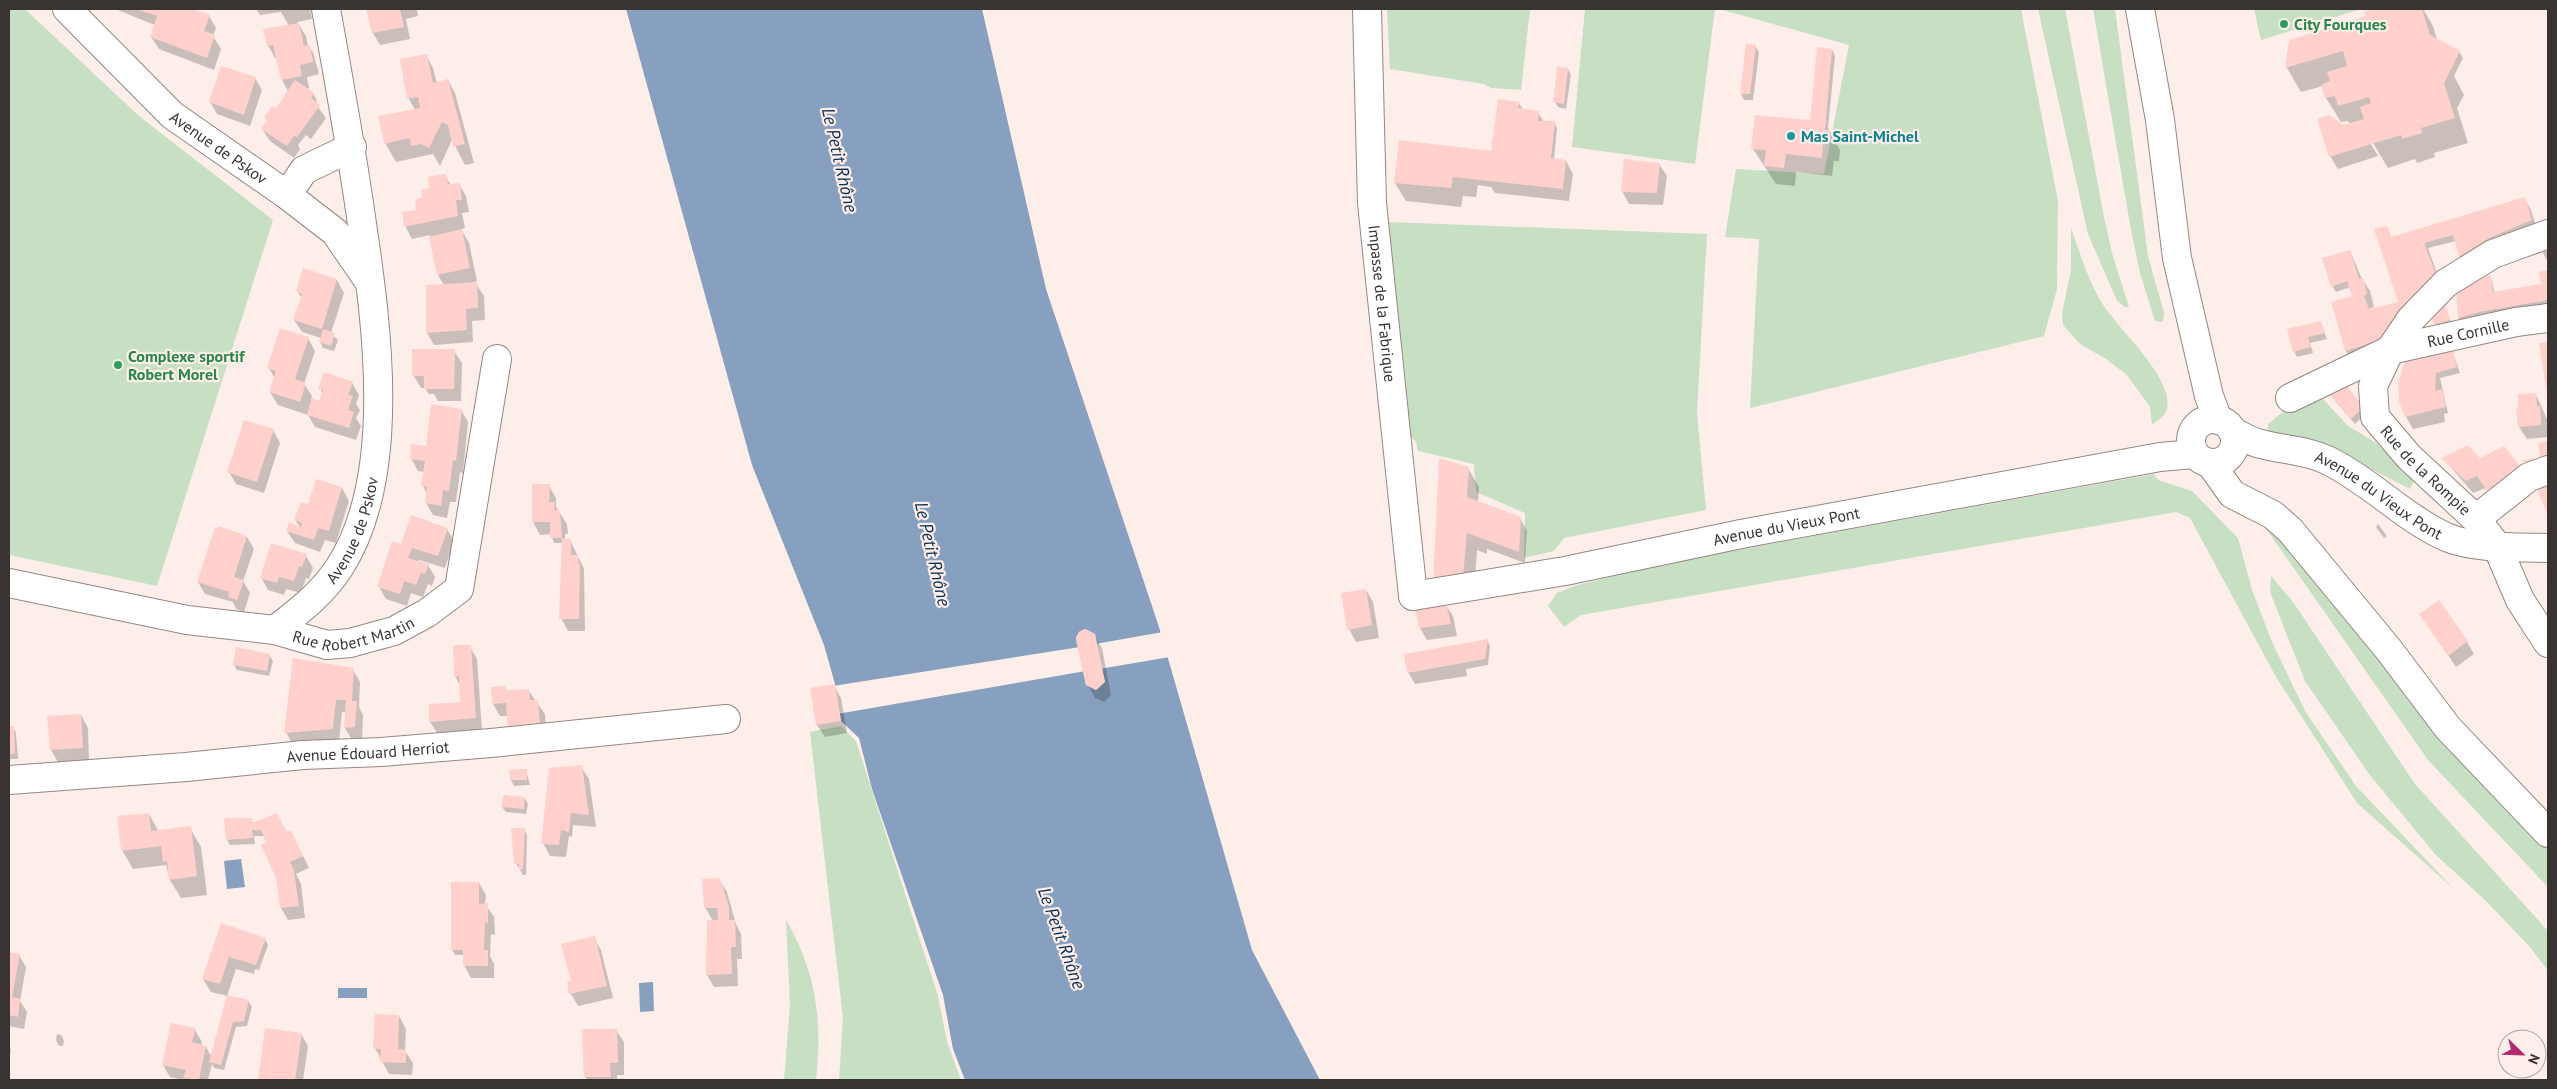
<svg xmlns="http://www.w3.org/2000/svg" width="2557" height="1089" font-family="'PT Sans',sans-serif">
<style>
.green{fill:#c7e0c4}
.water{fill:#87a0bf;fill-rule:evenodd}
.pier{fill:#fdeee9}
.shadow{fill:#0003}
.building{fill:#ffd0cc}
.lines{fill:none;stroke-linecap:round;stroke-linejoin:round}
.minor-casing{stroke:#948782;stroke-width:30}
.tertiary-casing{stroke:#948782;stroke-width:30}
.minor{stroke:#fff;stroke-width:28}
.tertiary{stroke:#fff;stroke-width:28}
.leisure-dot{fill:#2e9e5b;stroke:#fdeee9;stroke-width:2}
.culture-dot{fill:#0f9aa8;stroke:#fdeee9;stroke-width:2}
.labels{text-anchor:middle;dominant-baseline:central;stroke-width:4.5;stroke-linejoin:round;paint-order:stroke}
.leisure-label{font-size:16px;font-weight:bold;fill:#27864d;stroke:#fdeee9;text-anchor:start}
.culture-label{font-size:16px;font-weight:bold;fill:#0d838f;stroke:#fdeee9;text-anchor:start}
.street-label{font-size:16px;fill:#393331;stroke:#fdeee9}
.water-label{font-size:18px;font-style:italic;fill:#092f56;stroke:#fdeee9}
</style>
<rect width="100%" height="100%" fill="#fdeee9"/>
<path class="green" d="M9,9H25L139,116L273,220L157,586L9,555Z
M1387,9H1530L1521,90L1491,88L1484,84L1390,69Z
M1585,9H1715L1695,164L1572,147Z
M1719,9H2021L2058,201L2057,289L2044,336L1750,408L1759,239L1725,237L1736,169L1824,174L1849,45Z
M2038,9H2065L2104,217L2112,253L2129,307H2125L2117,301L2088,234Z
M2093,9H2115L2148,256L2164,313L2163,322L2155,321L2140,273L2131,230Z
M2254,9H2361L2261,40Z
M1389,222L1707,234L1697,413L1706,510L1564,538L1554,551L1524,558L1525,513L1476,492L1474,464L1418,451L1416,442L1402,427Z
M2071,228C2080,253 2088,280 2102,303C2117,328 2174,378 2167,408C2166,416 2158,420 2152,425L2150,407L2127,375L2106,359L2080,344L2063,325L2062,313L2071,270Z
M2306,399H2323L2348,426L2375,442L2415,479L2410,489L2315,440L2268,434V424L2290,406Z
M2154,474L2158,480L2192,491L2238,538L2252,590L2272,642L2305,711L2356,786L2454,889L2357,803L2276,677L2190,518L2176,512L1581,615L1564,627L1548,606L1557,593L1574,586L1671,562Z
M2265,527H2271L2548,850V887L2428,760Z
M2271,576L2293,602L2415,784L2548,931V971L2530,947L2485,900L2435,854L2369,774L2305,681L2270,592Z
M841,726L856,741L938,996L947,1042L961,1080H839L843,1018L810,732Z
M786,920C816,971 823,1022 816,1080H784L790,1006Z"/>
<path class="water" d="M626,9H982L1046,289L1159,627L1252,950L1320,1080H965L953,1049L943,995L872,789L859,738L841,721L835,684L824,645L752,465ZM1085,629L1095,634L1105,682L1096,690L1086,685L1076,638L1079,632Z
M241,859L245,887L227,889L224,861Z
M653,982L654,1011L640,1012L639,983Z
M338,988H367V998H338Z"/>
<path class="pier" d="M1163,632L1170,657L1099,669L1095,644Z
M1080,647L1086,671L837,714L833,686Z"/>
<path class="shadow" d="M115,9H190L209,16L216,28L213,36L221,49L214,70L159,49L151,37L155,25Z
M256,9H310L312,19L297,22L306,36L308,47L313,52L319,74L307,77L309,88L306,89L313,94L317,100L315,103L326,118L311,139L306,135L298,145L300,149L294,158L270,141L262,129L268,122L265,118L279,112L288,91L282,80L277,58H275L268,45L289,26L281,12L260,15Z
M368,9H417L418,16L406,19L410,39L380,45L373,33Z
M2378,9H2383L2385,12L2395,9H2423L2433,26L2437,40L2459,52L2463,58L2454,76L2464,95L2457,108L2468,143L2434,153L2435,157L2417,163L2415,159L2388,168L2370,138L2368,139L2378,156L2338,169L2330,156L2344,126L2350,124L2348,121L2341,122L2326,98L2323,86L2301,92L2287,68L2291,41L2367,17L2366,12Z
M1755,46L1759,52L1753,100H1744L1741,94Z
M1832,50L1835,56L1828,128L1840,150L1839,161H1834L1832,176L1796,172L1795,186L1776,184L1753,149L1812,121Z
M426,55L433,68L437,83L448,80L455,93L474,163L465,165L452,140L440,166L433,154L396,162L385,143L415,110L409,99L401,60Z
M1568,69L1571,75L1566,109L1558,107L1555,102Z
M255,78L262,90L250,126L217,114L210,102Z
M1519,103L1523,110L1538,113L1544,122H1554L1557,128L1554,160L1566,161L1573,174L1569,201L1495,193L1491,187L1478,185L1476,197L1463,196L1461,207L1406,201L1395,183L1492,152Z
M1659,164L1667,176L1663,205L1629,204L1622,191Z
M445,176L451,185L459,184L466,196L469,212L462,213L465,228L461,229L469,243L477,281L469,284H476L484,296L485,320L472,321L473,342L434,345L427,333L444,285L438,275L430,235L412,239L405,226L431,189Z
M2524,198L2531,210L2538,233L2467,269L2460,257L2456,241L2428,248L2442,288L2353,363L2346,351L2353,297L2350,287L2336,292L2332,286L2350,251L2362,279L2370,291L2374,307L2367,310L2399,303L2387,228L2392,238Z
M2548,250V259H2546L2542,251Z
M304,270L337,280L344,293L331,333L338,340L334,351L323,348L320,342L321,338L302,332L294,320L302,298L297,291Z
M2548,272V313L2463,323L2459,318L2490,275L2495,293L2544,290L2540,273Z
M2445,308L2453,326L2439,330L2434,320Z
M2320,322L2327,339L2310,343L2313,353L2297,357L2294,351Z
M308,338L315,351L304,384L312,396L311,400L320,402L323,394L320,388L352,383L359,395L356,404L360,410L356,418L361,426L356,440L315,427L308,415L278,405L270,392L275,379L269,368Z
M2548,343V394L2541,344Z
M2451,347L2460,373L2440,378L2448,413L2444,414L2445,422L2413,429L2406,417Z
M454,351L462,363L461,401H438L434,394H429L425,388H421L414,376Z
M2344,385L2366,414L2355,424L2335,401Z
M2536,395L2547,419V437L2527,439L2519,427Z
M461,410L468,422L463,473L460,472L456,502H450L447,518L433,515L426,503L427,494L423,486L424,472L418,471L411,458L427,447Z
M273,430L280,443L264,493L236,484L229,472Z
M2468,447L2480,460L2503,448L2524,473L2522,467L2526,463L2525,461L2534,460L2539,472L2526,478L2530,484L2497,505L2486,488L2473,493L2443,458Z
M1468,468L1479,487L1478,503L1520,518L1527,531L1525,563L1487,549V554L1477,550L1474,595L1445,601Z
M534,485L549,486L556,498V507L567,524L568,534H565V539L570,540L584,569L585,631H568L561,618L563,543H554L551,534L540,535L533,522Z
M342,488L349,501L336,543L325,540L320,552L295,543L287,531L300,527L295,520L307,505Z
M2378,524L2387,536L2384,538L2376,527Z
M447,529L454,541L445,568L419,560L418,562L428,565L435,577L432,586L428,584L423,597L411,593L407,606L386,599L379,587L402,546Z
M247,537L254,549L243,581L250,593L244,612L236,609L233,602L205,594L198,582Z
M306,556L313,568L309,579L306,578L301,593L286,589L284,595L268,590L261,577Z
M1366,590L1373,602L1379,638L1356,642L1349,629Z
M1445,604L1453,616L1457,636L1427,640L1420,628Z
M2421,614L2467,642L2474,654L2456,667Z
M1094,635L1102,648L1111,695L1104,702L1095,698L1088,685Z
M1487,640L1490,646L1488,665L1466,669L1467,676L1415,684L1408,672Z
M470,647L477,659L482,731L438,734L430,722L461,703V687L455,676Z
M269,655L273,661L269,676L237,670L234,665Z
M353,670L360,682L359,707L363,715L362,739L352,740L345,728L346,712H342L339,741L296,751L286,732Z
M834,686L841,698L847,733L825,737L817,725L811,689Z
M528,690L545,714L546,738L509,716H500L493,704L507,691Z
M81,715L88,728L89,760L58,762L51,750L49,717Z
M9,727H13L16,733L18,759H9Z
M581,767L589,779L596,827L573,825L572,837L569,836L566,857L550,856L543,843Z
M526,770L530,785L514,786L511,780Z
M525,798L528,804L526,814L506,812L502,807Z
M149,814L159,832L190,828L201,847L207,895L181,898L170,880L166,865L133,869L122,850Z
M251,819L254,824L287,834L291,832L309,868L296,874L301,884L305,918L288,920L281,908L277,878L264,836H254L255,844L230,845L227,840Z
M524,829L527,835L526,875H523L516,863Z
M719,879L727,892L736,924L741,934L742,959H737L738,986L714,987L707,975L713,921L705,907Z
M479,883L486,895L485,904L494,917L495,935L491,934L490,956L494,964V978H471L464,965L463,955H455L452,950Z
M222,924L265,939L268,945L259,970L255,969L254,974L236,969L227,996L248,1001L252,1007L247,1026L236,1027L224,1070L214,1068L212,1064L208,1080H183L170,1077L163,1065L195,1030L202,1042L201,1046L206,1047L212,1058L228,996L211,992L203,979Z
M594,938L601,950L613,998L578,1006L571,994L568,983L572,981Z
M9,953L19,955L26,967L20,1001L27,1012L24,1029L9,1026Z
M399,1016L406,1029L405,1051L413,1063L412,1075L389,1074L375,1048Z
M266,1029L301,1034L308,1046L303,1080H259Z
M616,1030L624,1042V1075H617V1080H587L585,1076Z
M57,1034L61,1035L64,1041L63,1046H59L56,1040Z
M9,1045L11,1050L9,1063Z"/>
<path class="building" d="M136,9H193L210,15L204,31L215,35L207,58L150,37L157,16Z
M366,9H400L404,27L372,33Z
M2374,9H2422L2430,35L2460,51L2444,83L2455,118L2421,128L2422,133L2402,139L2401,135L2329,157L2317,119L2329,115L2344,125L2364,119L2360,107L2371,103L2369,97L2338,106L2335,96L2325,98L2321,85L2330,81L2327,72L2347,66L2343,51L2285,68L2289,40L2366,16L2364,12Z
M299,23L304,46L310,45L313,62L300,65L302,76L281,80L273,45L267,46L263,29Z
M1746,43L1756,45L1750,94H1740Z
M1817,47L1832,49L1825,130H1830L1829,143H1823L1822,158L1786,154L1784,168L1764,166L1766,150L1751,149L1755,115L1810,120Z
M427,54L433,83L448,79L465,144L453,147L448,125L442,122L429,148L421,144L411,146L410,138L384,144L378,116L420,108L418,97L407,99L400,59Z
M221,66L256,77L244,115L209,102Z
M1557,67L1568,68L1564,104L1553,102Z
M295,80L314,93L311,98L320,105L297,137L294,136L287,146L261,129L267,120L264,118L272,106L276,108Z
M1498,99L1520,102L1518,108L1539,111L1538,121H1555L1551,158L1566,160L1563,189L1453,177L1451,188L1394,183L1399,140L1491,151Z
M1624,159L1660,163L1657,193L1621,192Z
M446,174L448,184L460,183L462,200H456L458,216L404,227L402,212L416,210L415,199L422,198L421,190L429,188L428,177Z
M2525,197L2532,220L2489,238L2459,257L2453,235L2424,243L2436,274L2388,338L2345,351L2331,302L2352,296L2347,281L2331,287L2322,258L2350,250L2359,279L2363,278L2367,294L2364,296L2369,309L2398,302L2374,229L2387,226L2391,237Z
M462,229L470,268L437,275L429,237Z
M303,268L337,279L322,329L293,320L302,294L296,291Z
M2548,270V300L2479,312L2458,318L2456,293L2490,274L2493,292L2541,284L2539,272Z
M477,282L478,308L466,309L467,330L426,333V285Z
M2445,305L2450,320L2435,325L2432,320Z
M2321,321L2325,333L2308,337L2311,347L2293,352L2287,329Z
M280,328L309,337L295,379L306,383L300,402L269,392L276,371L267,368Z
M323,329L335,333L331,346L319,342Z
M2548,342V394H2547L2539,343Z
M2452,345L2457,367L2436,373L2435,391L2442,389L2446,407L2405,417L2399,401L2398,383L2406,358Z
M412,349H455L454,389H424V376H412Z
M324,372L353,382L348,395L353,396L348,410L354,412L349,428L307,415L312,398L319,401L323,390L318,389Z
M2344,383L2364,407L2351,419L2330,395Z
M2536,393L2537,406H2540L2541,425L2518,427L2516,408L2518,407V394Z
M431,404L462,409L456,461L453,460L449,491L443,490L441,506L425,503L427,487L421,486L425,461L410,459L411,444L426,446Z
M244,420L274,429L257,482L227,472Z
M2548,441V462L2542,464L2538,443Z
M2468,445L2480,458L2504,446L2520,466L2525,463L2523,460L2535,459L2536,466L2489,494L2477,476L2466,481L2441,458Z
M1439,458L1469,467L1467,497L1521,517L1519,552L1467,533L1463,576L1433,583Z
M316,479L342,487L329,531L318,528L314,540L286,531L289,522L301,527L302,523L294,520L301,502L308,504Z
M2548,482V516L2535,484Z
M532,484H550L549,502H555L554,510L560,511L562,538H550V522H532Z
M411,515L448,528L438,556L412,548L408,558L429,564L425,574L421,573L416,585L404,581L400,594L377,587L392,541L401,544Z
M219,526L247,536L234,577L244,580L237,600L228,597L229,592L197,582L215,527L218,528Z
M562,538L571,539V555H578V563L580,564L579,619H559Z
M271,543L307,554L302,567L299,566L294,581L279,577L277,583L260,578Z
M1366,589L1372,625L1347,630L1341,593Z
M2439,600L2468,641L2448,656L2419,614Z
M1446,603L1451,624L1419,628L1415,608Z
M1085,629L1095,634L1105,682L1096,690L1086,685L1076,640L1079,632Z
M1488,639L1485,659L1407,673L1404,654Z
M453,645H471L476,718L429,722V704L460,702L459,676L454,677Z
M236,647L270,654L267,671L233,665Z
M293,658L354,668L352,701H357L355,727L344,728L346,700H336L333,729L284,733Z
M835,684L841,721L816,725L810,688Z
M505,686L506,690L529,689L530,700H538L540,725L508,728L506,703L492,704L491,687Z
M81,714L83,748L50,750L47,716Z
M9,726H14L15,753L9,754Z
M582,765L589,815L571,813L569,832L561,830L559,845L541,844L549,768Z
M522,769H527V780H510L509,770Z
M504,795L525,797L524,809L501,807Z
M149,813L151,831L191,826L197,876L169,880L167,861L163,862L161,846L121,851L117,816Z
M277,813L287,832L291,830L303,856L290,862L294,871L299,906L280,908L276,878L261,845L266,842L261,830H252L253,838L226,840L224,818H252V823Z
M511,828H525L523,869L519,870V864H514Z
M720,878L729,907V920H735L736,947H731L732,974L706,975L707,920H718L717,908H704L702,879Z
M451,882H479V904L488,903V923L485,922L484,950H488V966H463V950H451Z
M221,923L266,938L256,965L229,957L220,984L202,979Z
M595,936L607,986L569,994L567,982L571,981L561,944Z
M9,952L20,954L12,997L20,999L18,1017L9,1015Z
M227,995L249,1000L244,1021L233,1022L221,1065L209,1062Z
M375,1014L399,1015L398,1049L406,1050V1063L380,1062L381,1049L373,1048Z
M171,1023L196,1028L192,1042L206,1046L199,1080L183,1078L186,1070L162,1065Z
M265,1028L302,1033L295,1080H258Z
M582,1029H617L618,1063H610L611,1077H584Z"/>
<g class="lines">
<g class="minor-casing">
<g id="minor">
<path id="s1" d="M67,9L172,115L287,195L335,232L368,280"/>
<path id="s2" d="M1367,9L1372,203L1413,596"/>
<path d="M2140,9L2160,120L2177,258L2209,396L2218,420"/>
<path d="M287,195L304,170L352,147"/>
<path id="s3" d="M2548,234L2493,254L2446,283L2411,319L2390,350L2373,386L2375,417L2409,457L2476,519L2497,546L2520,600L2548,643"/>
<path id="s4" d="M2290,398L2390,350L2516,322L2548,318"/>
<path d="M2210,463L2232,494L2273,515L2290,530L2389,650L2448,728L2548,833"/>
<path d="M2476,519L2529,477L2548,470"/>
<path id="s5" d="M9,583L187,620L275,630L327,645L350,643L394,631L427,613L459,589L497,359"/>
<path id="s6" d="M275,630C299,611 322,594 339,568C398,478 377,325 362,224C352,152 339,81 326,9"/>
</g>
</g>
<g class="tertiary-casing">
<g id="tertiary">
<circle cx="2213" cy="441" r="22"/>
<path id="s7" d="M2233,432C2242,436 2251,442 2261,444C2283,450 2306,450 2327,460C2370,481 2403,517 2446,537C2474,549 2518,547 2548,548"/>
<path id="s8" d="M1413,596L1565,571L1741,534L2160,457L2194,454"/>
<path id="s9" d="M9,780L186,767L303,755L381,752L491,743L726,719"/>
</g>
</g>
<use href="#minor" class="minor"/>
<use href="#tertiary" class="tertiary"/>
</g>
<g class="leisure-dot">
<circle cx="2284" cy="24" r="5"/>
<circle cx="118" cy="365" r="5"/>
</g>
<circle class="culture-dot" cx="1791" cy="136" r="5"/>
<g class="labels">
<g class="leisure-label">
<text x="2294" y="24">City Fourques</text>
<text x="128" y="356">Complexe sportif<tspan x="128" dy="18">Robert Morel</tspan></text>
</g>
<g class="culture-label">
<text x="1801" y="136">Mas Saint-Michel</text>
</g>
<g class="street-label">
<text stroke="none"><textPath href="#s1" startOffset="206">Avenue de Pskov</textPath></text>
<text stroke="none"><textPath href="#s2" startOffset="295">Impasse de la Fabrique</textPath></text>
<text stroke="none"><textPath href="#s4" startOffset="191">Rue Cornille</textPath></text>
<text stroke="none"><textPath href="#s3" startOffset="346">Rue de la Rompie</textPath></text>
<text stroke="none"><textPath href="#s7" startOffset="161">Avenue du Vieux Pont</textPath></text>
<text stroke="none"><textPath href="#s8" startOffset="380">Avenue du Vieux Pont</textPath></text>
<text stroke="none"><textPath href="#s6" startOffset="130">Avenue de Pskov</textPath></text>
<text stroke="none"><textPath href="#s5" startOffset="352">Rue Robert Martin</textPath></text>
<text stroke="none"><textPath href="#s9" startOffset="360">Avenue Édouard Herriot</textPath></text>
</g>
<g class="water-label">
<text transform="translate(840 160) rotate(77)">Le Petit Rhône</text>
<text transform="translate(933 554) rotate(77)">Le Petit Rhône</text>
<text transform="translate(1062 938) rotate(70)">Le Petit Rhône</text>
</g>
</g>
<rect width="2557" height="1089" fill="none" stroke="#393331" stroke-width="20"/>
<g transform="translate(2522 1054) rotate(113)"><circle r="24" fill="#fdeee9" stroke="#afa39f"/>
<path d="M0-4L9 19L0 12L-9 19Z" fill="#b12a6d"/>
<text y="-8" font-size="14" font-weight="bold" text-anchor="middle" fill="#393331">N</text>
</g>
</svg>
